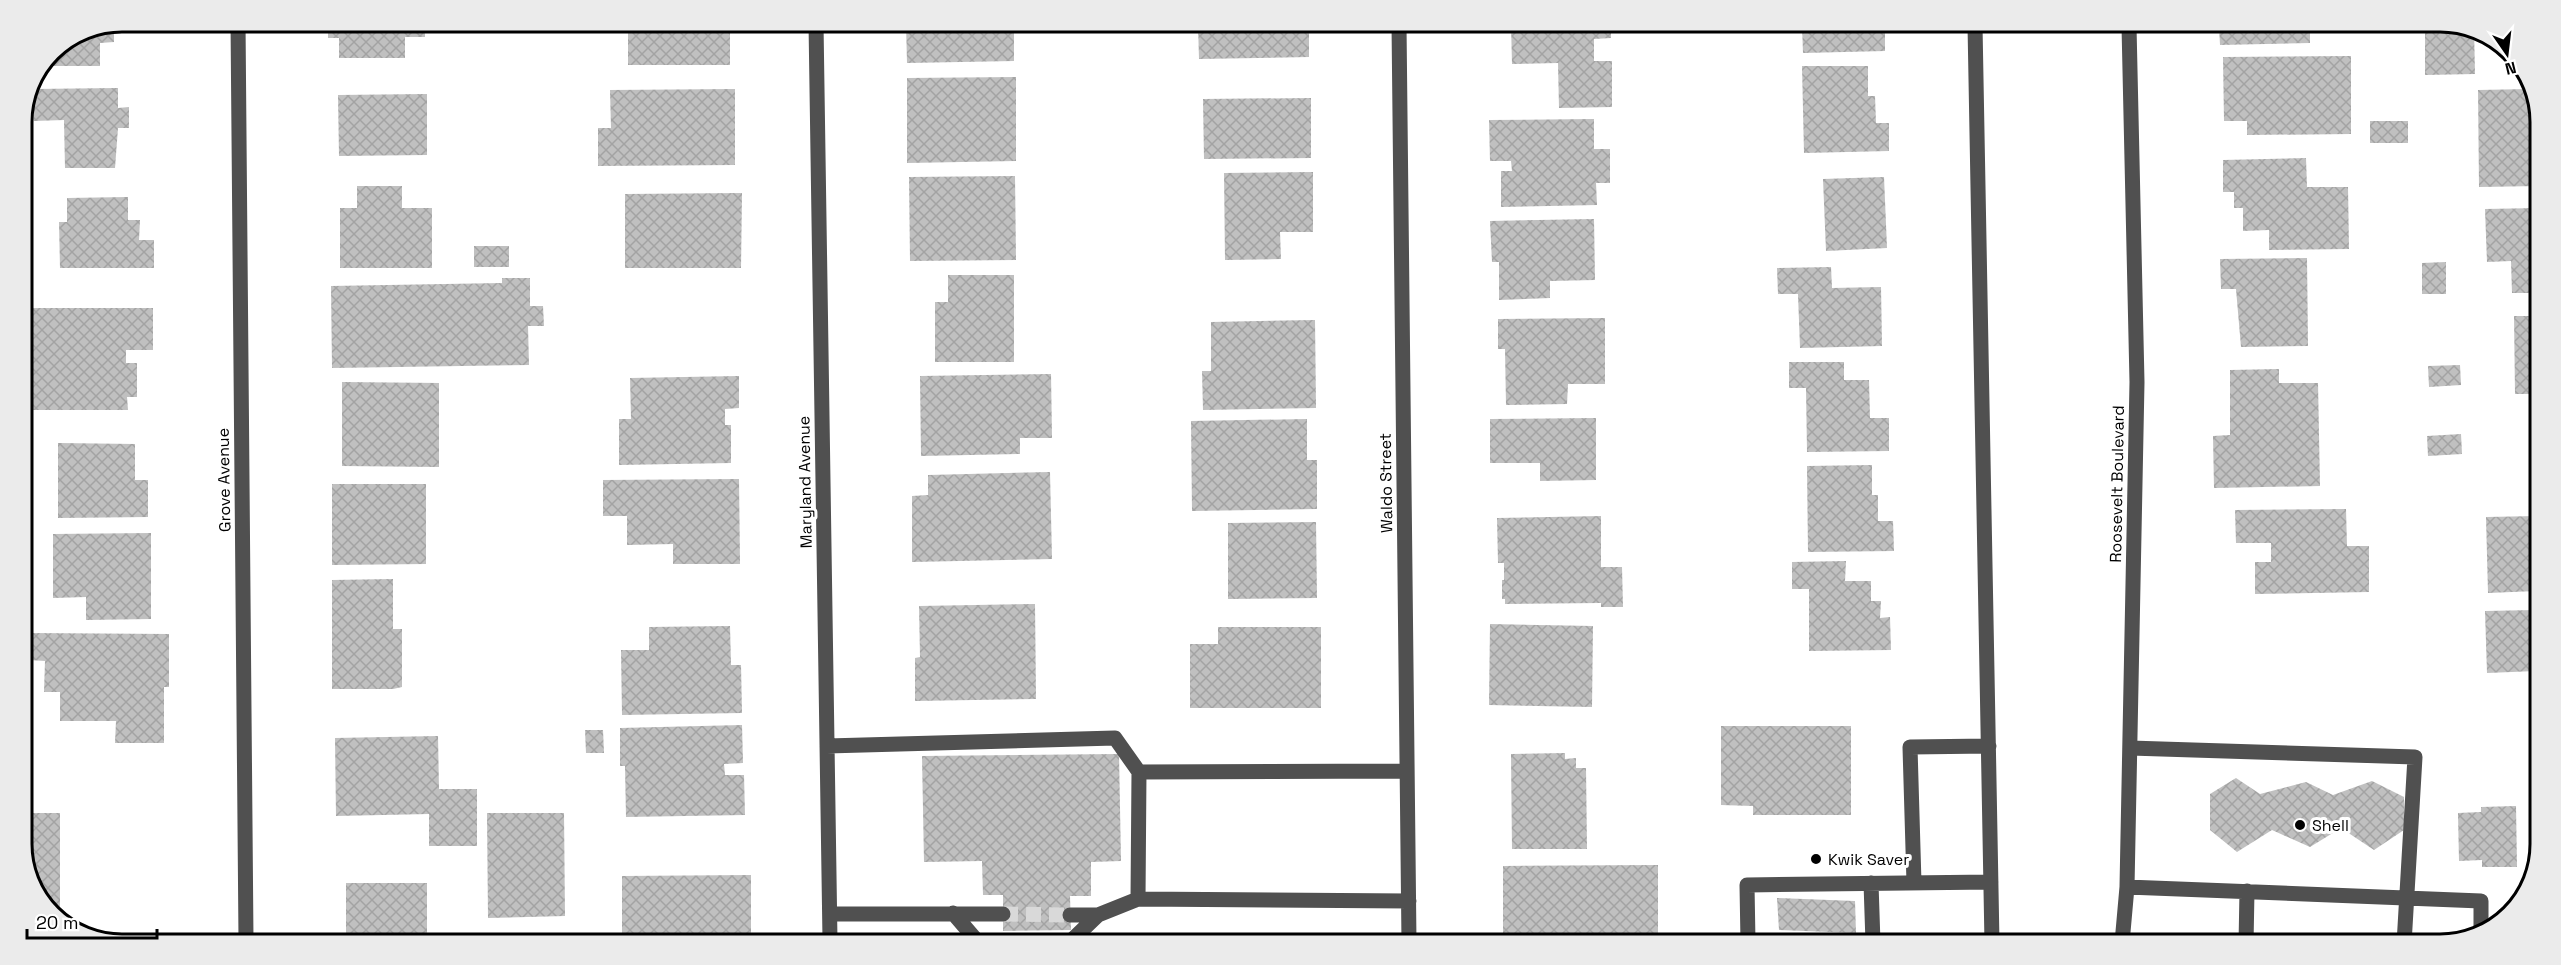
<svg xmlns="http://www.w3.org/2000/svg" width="2561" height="965" font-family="'Space Grotesk',sans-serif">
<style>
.building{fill:url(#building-cross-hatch)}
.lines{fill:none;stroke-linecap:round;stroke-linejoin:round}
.minor-tunnel{stroke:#d9d9d9;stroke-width:15;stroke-dasharray:15 8;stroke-linecap:butt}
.minor{stroke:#505050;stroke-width:15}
.poi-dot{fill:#000;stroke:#fff;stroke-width:2}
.labels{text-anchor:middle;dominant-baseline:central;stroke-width:6;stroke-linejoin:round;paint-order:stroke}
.street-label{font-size:16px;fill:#000;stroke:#fff}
.poi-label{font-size:16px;fill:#000;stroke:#fff;text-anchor:start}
.rim{fill:none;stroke:#000;stroke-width:3}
</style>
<defs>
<pattern id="building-cross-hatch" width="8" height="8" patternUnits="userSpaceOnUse" patternTransform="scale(1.5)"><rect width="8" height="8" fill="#c0c0c0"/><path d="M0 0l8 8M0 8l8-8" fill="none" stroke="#a3a3a3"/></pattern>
</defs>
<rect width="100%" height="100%" fill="#fff"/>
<path class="building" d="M328,21L425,22V37H405V58H339V38H328Z
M628,22H730V65H628Z
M114,23V42L100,43V66H44L51,50L83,29Z
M906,23H1014V61L907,63Z
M1198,24H1309V57L1199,59Z
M1511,24H1611V38L1594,39V61H1612V107L1559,108L1558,63L1512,64Z
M1802,25H1885V51L1803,53Z
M2219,26H2310V43L2220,45Z
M2425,26L2474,28L2475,74L2425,75Z
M2351,56V134L2247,135V121H2224L2223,57Z
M1802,66H1868V96H1875L1876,123H1889V151L1804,153Z
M1016,77V161L907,163V78Z
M118,88V108L129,107V128H118L115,168H65L64,120L34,121V89Z
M735,89V165L598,166V128H611L610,90Z
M2530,89L2540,115L2539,186L2479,187L2478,90Z
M427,94V155L339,156L338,95Z
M1311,98V158L1204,159L1203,99Z
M1594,119V149H1610V183H1596L1597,205L1501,207V171H1512L1511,161H1490L1489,120Z
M2370,121H2408V143H2370Z
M2306,158L2307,187H2348L2349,249L2269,250V230L2243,231V208H2234V192H2223V160Z
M1313,172V232H1280L1281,259L1225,260L1224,173Z
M1015,176L1016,260L910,261L909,177Z
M1884,177L1887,248L1826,251L1823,179Z
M357,186H402V208H432V268H340V208H357Z
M742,193L741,268H625V194Z
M128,197V220H140L139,240H154V268H60L59,222H67V198Z
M2539,208V293H2512L2511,261L2487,262L2485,209Z
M1594,219L1595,280L1550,281V298L1499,300V262H1492L1490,221Z
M474,246H509V267H474Z
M2307,258L2308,346L2241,347L2236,289H2221L2220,259Z
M2446,262V294H2422V263Z
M1831,267L1832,288L1881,287L1882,346L1800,348L1798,294H1778L1777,268Z
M948,275H1014V362H935V302H948Z
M502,278H530V306H543L544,326H528L529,365L332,368L331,286L502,283Z
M21,308H153V350H126V363H137V397H127L128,410H21Z
M2514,316H2538V394H2515Z
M1605,318V384H1568L1567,404L1506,405L1505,349H1498V319Z
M1315,320L1316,408L1203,410L1202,371H1211V322Z
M1789,362H1844V380H1869L1870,418H1889V451L1807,452L1806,388H1789Z
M2460,365L2461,385L2429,387L2428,366Z
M2279,369V383H2318L2320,486L2214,488L2213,436L2230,435V370Z
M1051,374L1052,438H1020V454L921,456L920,376Z
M739,376V408L725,409V425H731V463L619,465V419H631L630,378Z
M342,382L439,383V467L342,466Z
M2532,407H2538L2537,495H2533Z
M1596,418V480L1540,481V463H1490V419Z
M1307,419V460H1317V509L1192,511L1191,421Z
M2461,434L2462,454L2428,456L2427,436Z
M58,443L135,444V480H148V517L58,518Z
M1872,465V495H1878V521H1893L1894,551L1808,552L1807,466Z
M1050,472L1052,559L912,562V496L928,495V475Z
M739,479L740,564H673V544L627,545V516H603V480Z
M332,484H426V564L332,565Z
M2346,509L2347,546H2369V592L2255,594V562H2271V543H2236L2235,510Z
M1601,516V567H1622L1623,607H1601V603L1505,604V599H1502V580H1504V563H1498L1497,518Z
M2537,516L2536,591L2488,593L2486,517Z
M1316,522L1317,598L1228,599V523Z
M151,533V619L86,620V597L53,598V534Z
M1846,561L1845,581H1871V601H1881L1880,618L1890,617L1891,650L1809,651V589H1792V562Z
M393,579V629H402V687L393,689H332V580Z
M1035,604L1036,699L915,701V658L920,657L919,606Z
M2536,610V671L2487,673L2485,611Z
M1490,624L1593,626L1592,707L1489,705Z
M730,626L731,665H741L742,713L622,715L621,650H649V627Z
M1218,627H1321V708H1190V644H1218Z
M29,633L169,634V687H164V743H115L116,721H60V692H44L45,661L29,660Z
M742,725L743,763L724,764L725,775H744L745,815L626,817L625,766H620V728Z
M1721,726H1851V815H1753V806L1721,805Z
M585,730H603L604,753H586Z
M438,736L439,789H477V846H429V814L336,816L335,738Z
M1565,753V759L1576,758V768H1586L1587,849H1512L1511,754Z
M1119,754L1121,861L1091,862V896H1070L1071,930L1003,931V895H983L982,861L924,862L922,756Z
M2236,778L2260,794L2306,782L2333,795L2372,781L2404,797V830L2374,850L2341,828L2310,847L2272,830L2237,852L2210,830V794Z
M2516,806L2517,867H2482V860L2459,861L2458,813L2481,812V807Z
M21,813H60V916L42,904L21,850Z
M487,813H564L565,916L488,918Z
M1658,865V941H1503V866Z
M751,875V940H622V876Z
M346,883H427V939H346Z
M1777,898L1855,901L1856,933L1779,930Z"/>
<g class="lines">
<path class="minor-tunnel" d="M1003,914L1070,915"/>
<path class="minor" d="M238,21L246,939
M816,23L830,940
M1399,24L1409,942
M1975,25L1992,943
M827,746L1115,738L1139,772L1138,899
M2130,748L2415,757L2404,944
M1139,772L1407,771
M1871,883L1873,943
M1914,883L1910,747L1989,746
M2127,887L2481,901V931
M953,913L977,941
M830,914H1003
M1070,915H1098L1138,899L1409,901
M1071,941L1098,915
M1748,942L1747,885L1991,882
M2122,943L2127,887L2137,382L2129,26
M2246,944L2247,891"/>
</g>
<g class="poi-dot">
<circle cx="2300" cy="825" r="6"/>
<circle cx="1816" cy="859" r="6"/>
</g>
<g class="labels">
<g class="street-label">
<text transform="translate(224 480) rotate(-91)">Grove Avenue</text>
<text transform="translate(805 482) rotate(-91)">Maryland Avenue</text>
<text transform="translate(1386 483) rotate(-91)">Waldo Street</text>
<text transform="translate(2117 484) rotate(-89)">Roosevelt Boulevard</text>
</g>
<g class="poi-label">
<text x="2312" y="825">Shell</text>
<text x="1828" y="859">Kwik Saver</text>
</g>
</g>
<path d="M0 0H2561V965H0ZM122 32H2440A90 90 0 0 1 2530 122V844A90 90 0 0 1 2440 934H122A90 90 0 0 1 32 844V122A90 90 0 0 1 122 32Z" fill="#ebebeb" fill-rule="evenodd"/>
<path class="rim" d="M122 32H2440A90 90 0 0 1 2530 122V844A90 90 0 0 1 2440 934H122A90 90 0 0 1 32 844V122A90 90 0 0 1 122 32Z"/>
<g transform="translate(2507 54) rotate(166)" stroke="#ffffff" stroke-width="4.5" paint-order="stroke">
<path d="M0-4.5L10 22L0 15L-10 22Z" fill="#000000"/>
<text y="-9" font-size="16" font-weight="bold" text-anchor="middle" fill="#000000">N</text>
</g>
<path d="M27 929v9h130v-9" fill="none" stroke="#000000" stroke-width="3"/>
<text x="36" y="929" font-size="18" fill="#000000" stroke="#ffffff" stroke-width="4.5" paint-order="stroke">20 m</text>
</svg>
